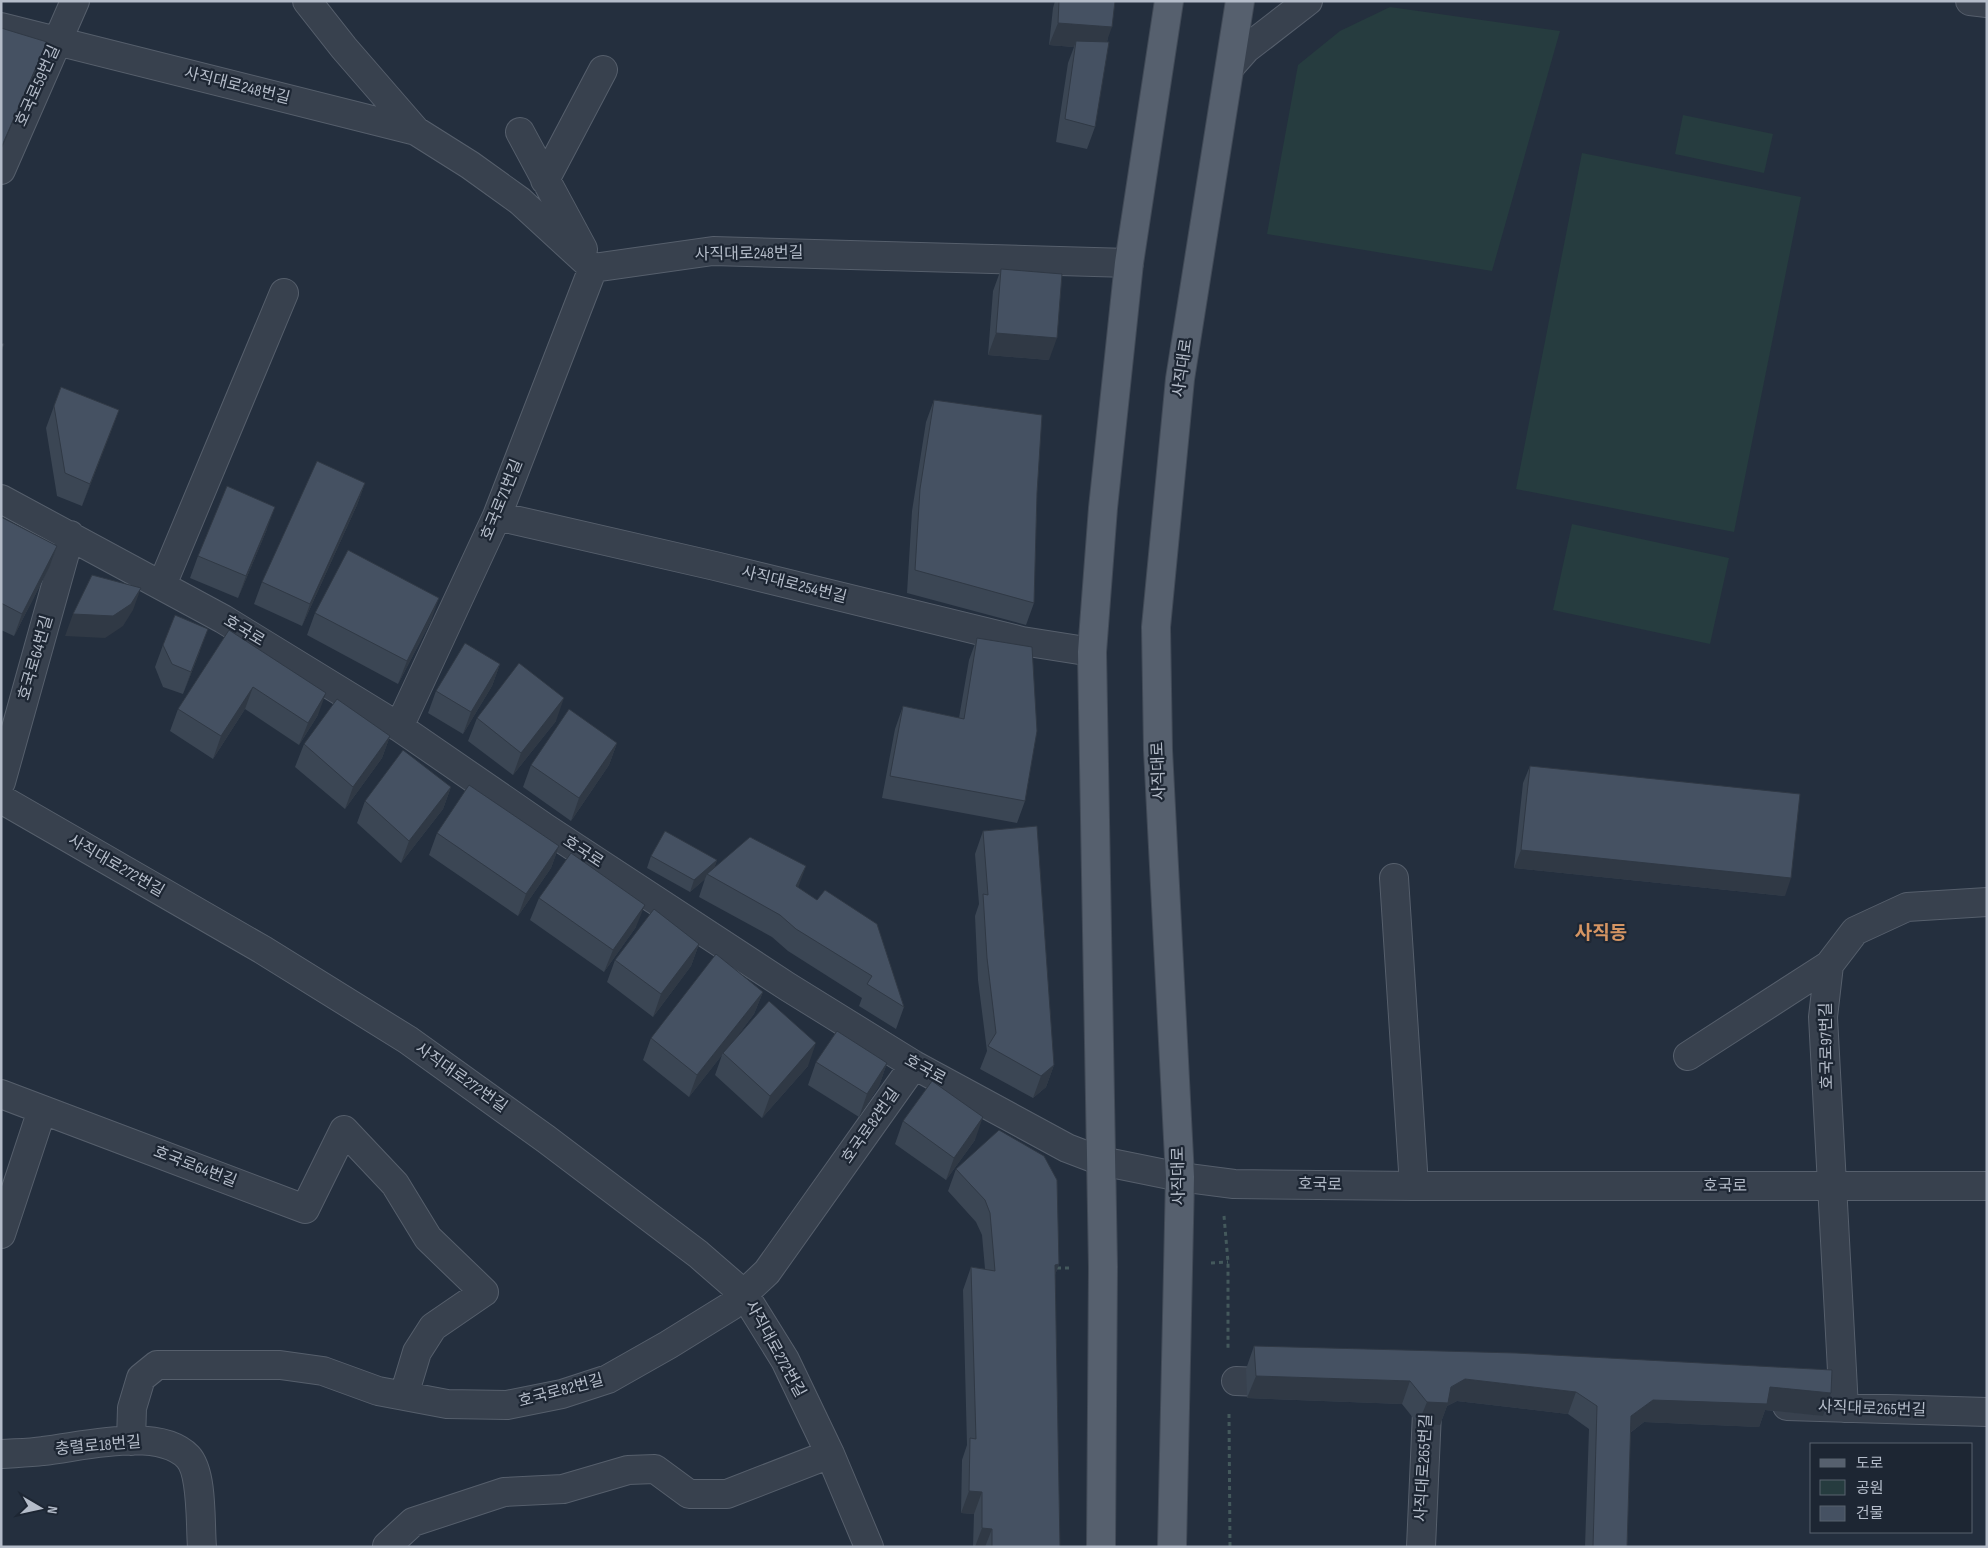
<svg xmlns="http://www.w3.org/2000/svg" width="1988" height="1548" font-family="'Sofia Sans Condensed','Noto Sans KR',sans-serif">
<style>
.green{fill:#263c3f}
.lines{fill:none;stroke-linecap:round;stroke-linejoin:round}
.minor-casing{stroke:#565f6c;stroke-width:30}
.major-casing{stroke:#414a57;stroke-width:30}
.path{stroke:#44595c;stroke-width:3;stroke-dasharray:4 4;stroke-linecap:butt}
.minor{stroke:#38414e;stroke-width:28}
.major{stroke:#56606e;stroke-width:28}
.wall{fill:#3b4654}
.shaded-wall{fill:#303945}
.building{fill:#455162;stroke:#303945}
.labels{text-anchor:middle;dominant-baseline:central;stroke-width:4.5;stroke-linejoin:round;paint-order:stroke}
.street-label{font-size:16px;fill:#b4bcc9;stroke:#1d2633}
.quarter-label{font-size:19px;font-weight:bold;fill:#d59563;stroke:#1d2633}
</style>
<rect width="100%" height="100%" fill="#242f3e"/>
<path class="green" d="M1390,7L1560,31L1492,271L1267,234L1298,65L1340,31Z
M1683,115L1773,134L1764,173L1675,154Z
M1582,153L1801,197L1734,532L1516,489Z
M1572,524L1729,558L1710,644L1553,610Z"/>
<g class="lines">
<g class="minor-casing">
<path id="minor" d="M307,1L344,48L416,131L470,165L520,201L593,268
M1970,1L1987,3
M1,27L416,131
M1230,67L1246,49L1308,1
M520,132L583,249
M1,170L75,1
M545,180L603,70
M593,268L713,251L1129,263
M1,499L223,619L399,727L547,829L788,987L914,1065L1067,1148L1101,1161L1180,1177L1234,1184L1414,1186H1987
M497,516L715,566L1022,641L1092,652
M162,585L284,293
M399,727L497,516L593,268
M1,782L70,535
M1,799L263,950L408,1040L546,1139L698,1254L744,1294L785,1360L830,1454L869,1547
M1394,878L1414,1186
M1688,1056L1829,965
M1,1094L305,1209L344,1130L395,1184L428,1238L484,1292L433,1327L417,1352L404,1395
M1,1234L42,1110
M1236,1381L1285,1383
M1787,1406L1987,1412
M1844,1408L1823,1017L1829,965L1855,931L1907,907L1987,902
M131,1441L132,1408L141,1378L157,1365H280L323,1371L378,1391L447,1404L507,1405L562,1394L608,1379L668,1345L731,1306L767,1272L914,1065
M1,1454C15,1453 29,1453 43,1451C82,1447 158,1426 188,1457C203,1473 200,1525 202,1547
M387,1546L413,1522L504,1492L563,1489L628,1470L655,1469L689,1494H727L830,1454
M1421,1547L1428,1390"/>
</g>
<g class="major-casing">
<path id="major" d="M1101,1547L1103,1267L1092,652L1103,508L1129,263L1169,1
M1172,1547L1180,1177L1158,750L1156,627L1180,379L1240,1"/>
</g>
<path class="path" d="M1224,1216L1228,1262V1350
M1211,1263L1228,1262
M1057,1268H1070
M1229,1414L1230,1547"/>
<use href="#minor" class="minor"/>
<use href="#major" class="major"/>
</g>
<path class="wall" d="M1055,1H1115L1107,42L1095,127L1087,149L1056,142L1068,63L1074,47L1049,45L1053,8Z
M1001,269L1049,360L988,355L993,291Z
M61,387L119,410L82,506L57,496L46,428Z
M934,400L1037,493L1034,603L1026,625L907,593L912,511L926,422Z
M365,483L357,505L302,626L254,604L262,582Z
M1,517L57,546L49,568L14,636L1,630Z
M267,529L238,598L190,578L198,556Z
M315,613L431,621L398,684L307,635Z
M229,630L318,715L299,745L245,709L213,759L170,731L178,709Z
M977,638L1025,801L1017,823L882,798L895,729L903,706L959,718L969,660Z
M163,645L200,651L183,694L163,687L155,667Z
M500,664L492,686L463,734L428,713L436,691Z
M477,718L556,721L513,775L468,741Z
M390,736L382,758L345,809L295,767L304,744Z
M617,743L609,765L571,821L523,787L531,765Z
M1530,766L1785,896L1514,868L1523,783Z
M451,787L443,809L401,863L357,823L365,801Z
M983,831L1054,1065L1046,1087L1033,1098L980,1069L987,1051L978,980L975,916L979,904L975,854Z
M437,833L559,846L551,868L518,916L429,855Z
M651,856L717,860L714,868L798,888L904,1007L896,1029L859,1006L862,998L788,951L772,937L699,897L705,879L690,892L647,868Z
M539,898L636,927L604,972L530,920Z
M699,944L691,966L653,1017L607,982L615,960Z
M763,992L754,1014L732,1043L808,1066L762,1118L715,1075L722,1055L689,1097L643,1060L651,1038Z
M816,1062L887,1063L879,1086L859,1117L808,1085Z
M903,1121L975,1140L946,1180L895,1144Z
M956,1169L1059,1264L1055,1275L1060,1547H973L974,1514L961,1513L962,1460L967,1445L963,1290L971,1267L985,1269L982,1235L976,1222L948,1191Z
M1254,1346L1831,1393L1823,1416L1765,1410L1759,1427L1644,1422L1630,1433L1627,1547H1585L1589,1429L1568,1414L1457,1401L1447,1406L1440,1425L1418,1424L1402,1404L1247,1398L1246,1369Z"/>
<path class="shaded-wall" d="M1058,23L1112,27L1104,49L1076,41L1074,47L1049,45Z
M47,42L40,60L1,150V148Z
M996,333L1057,338L1049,360L988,355Z
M119,410L111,432L82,506L90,484Z
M365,483L357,505L302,626L310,604Z
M275,507L267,529L238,598L246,576Z
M57,546L49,568L14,636L22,614Z
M141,588L133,610L123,626L105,638L65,636L73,614Z
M439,598L431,621L398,684L407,661Z
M208,629L200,651L183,694L191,672Z
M500,664L492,686L463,734L471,712Z
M253,687L245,709L213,759L221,736Z
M326,693L318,715L299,745L308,723Z
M564,698L556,721L513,775L521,753Z
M390,736L382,758L345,809L353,787Z
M617,743L609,765L571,821L579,798Z
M451,787L443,809L401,863L409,841Z
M559,846L551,868L518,916L526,894Z
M1521,850L1791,878L1785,896L1514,868Z
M717,860L713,872L707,874L705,879L690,892L694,880Z
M806,866L798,888L796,886Z
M645,905L636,927L604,972L613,950Z
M699,944L691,966L653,1017L661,994Z
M763,992L754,1014L724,1054L723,1053L722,1055L689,1097L697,1075Z
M816,1043L808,1066L762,1118L770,1096Z
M887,1063L879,1086L859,1117L867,1094Z
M1054,1065L1046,1087L1033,1098L1041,1076Z
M983,1117L975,1140L946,1180L954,1158Z
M1059,1264L1051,1286L1055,1265Z
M1256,1376L1410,1381L1402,1404L1247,1398Z
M1465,1379L1576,1392L1568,1414L1457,1401L1447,1406L1440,1425L1418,1424L1427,1402Z
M1770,1387L1831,1393L1823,1416L1765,1410L1759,1427L1644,1422L1623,1438L1631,1416L1653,1400Z
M969,1491L982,1492L974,1514L961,1513Z
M982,1528L992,1529L985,1547H975Z"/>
<path class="building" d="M1059,1H1115L1112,27L1058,23Z
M1,28L47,42L1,148Z
M1076,41L1109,42L1095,127L1065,119Z
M1001,269L1062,274L1057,338L996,333Z
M1,343L4,344L1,351Z
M61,387L119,410L90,484L65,473L54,406Z
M934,400L1042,415L1037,493L1034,603L915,570L920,489Z
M317,461L365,483L310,604L262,582Z
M227,486L275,507L246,576L198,556Z
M1,517L57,546L22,614L1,603Z
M348,550L439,598L407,661L315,613Z
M92,575L141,588L131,604L113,616L73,614Z
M175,615L208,629L191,672L172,664L163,645Z
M229,630L326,693L308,723L253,687L221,736L178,709Z
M977,638L1032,647L1037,731L1025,801L890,776L903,706L964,719Z
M465,643L500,664L471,712L436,691Z
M519,663L564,698L521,753L477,718Z
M337,699L390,736L353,787L304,744Z
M569,709L617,743L579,798L531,765Z
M403,750L451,787L409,841L365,801Z
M1530,766L1800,794L1791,878L1521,850Z
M469,785L559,846L526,894L437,833Z
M1037,826L1054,1065L1041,1076L988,1046L996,1033L987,958L983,894L988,895L983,831Z
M665,831L717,860L694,880L651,856Z
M750,837L806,866L796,886L817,900L825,890L877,924L904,1007L867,984L872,976L796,929L780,915L707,874Z
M571,853L645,905L613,950L539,898Z
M654,909L699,944L661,994L615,960Z
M716,954L763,992L697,1075L651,1038Z
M769,1001L816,1043L770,1096L723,1053Z
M837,1031L887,1063L867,1094L816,1062Z
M932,1081L983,1117L954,1158L903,1121Z
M999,1130L1044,1156L1057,1180L1059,1264L1055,1265L1060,1547H992V1529L982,1528V1492L969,1491L970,1438L976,1439L971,1267L995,1271L990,1213L985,1200L956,1169Z
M1254,1346L1516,1353L1832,1370L1831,1393L1770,1387L1767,1404L1653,1400L1631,1416L1627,1547H1593L1597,1406L1576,1392L1465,1379L1451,1387L1448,1403L1427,1402L1410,1381L1256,1376Z"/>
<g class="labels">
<g class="street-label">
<text transform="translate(38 86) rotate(-66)">호국로59번길</text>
<text transform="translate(237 86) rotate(14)">사직대로248번길</text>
<text transform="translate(749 254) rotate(-1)">사직대로248번길</text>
<text transform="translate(1183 368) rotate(-82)">사직대로</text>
<text transform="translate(502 500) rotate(-68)">호국로71번길</text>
<text transform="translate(794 585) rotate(14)">사직대로254번길</text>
<text transform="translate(244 631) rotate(31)">호국로</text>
<text transform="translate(36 658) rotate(-74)">호국로64번길</text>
<text transform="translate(1159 771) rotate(-92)">사직대로</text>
<text transform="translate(583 852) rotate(33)">호국로</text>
<text transform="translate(116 866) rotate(30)">사직대로272번길</text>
<text transform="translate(1827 1046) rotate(-91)">호국로97번길</text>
<text transform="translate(925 1070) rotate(29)">호국로</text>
<text transform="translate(461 1078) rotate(35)">사직대로272번길</text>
<text transform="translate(871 1126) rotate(-55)">호국로82번길</text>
<text transform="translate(195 1167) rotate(21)">호국로64번길</text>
<text transform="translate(1179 1176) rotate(-91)">사직대로</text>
<text transform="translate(1320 1185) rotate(1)">호국로</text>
<text x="1725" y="1186">호국로</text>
<text transform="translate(775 1349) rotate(61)">사직대로272번길</text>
<text transform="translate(561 1391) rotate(-15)">호국로82번길</text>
<text transform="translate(1872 1409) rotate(2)">사직대로265번길</text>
<text transform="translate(98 1446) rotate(-5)">충렬로18번길</text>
<text transform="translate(1424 1468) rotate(-87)">사직대로265번길</text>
</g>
<g class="quarter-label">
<text x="1601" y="933">사직동</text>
</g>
</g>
<rect width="1988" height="1548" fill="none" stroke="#b4bcc9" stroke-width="5"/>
<rect x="1810" y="1443" width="162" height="90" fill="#1d2633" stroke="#59626f"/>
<rect x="1820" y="1459" width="25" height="8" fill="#56606e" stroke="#59626f"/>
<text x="1856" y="1468" font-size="15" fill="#b4bcc9">도로</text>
<rect x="1820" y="1480" width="25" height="15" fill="#263c3f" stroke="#59626f"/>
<text x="1856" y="1493" font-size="15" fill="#b4bcc9">공원</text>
<rect x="1820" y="1506" width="25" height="15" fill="#455162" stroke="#59626f"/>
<text x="1856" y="1518" font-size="15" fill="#b4bcc9">건물</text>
<g transform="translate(40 1508) rotate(99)" stroke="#1d2633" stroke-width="4" paint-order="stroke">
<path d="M0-4L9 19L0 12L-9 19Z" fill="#b4bcc9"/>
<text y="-8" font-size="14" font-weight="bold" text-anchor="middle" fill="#b4bcc9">N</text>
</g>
</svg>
